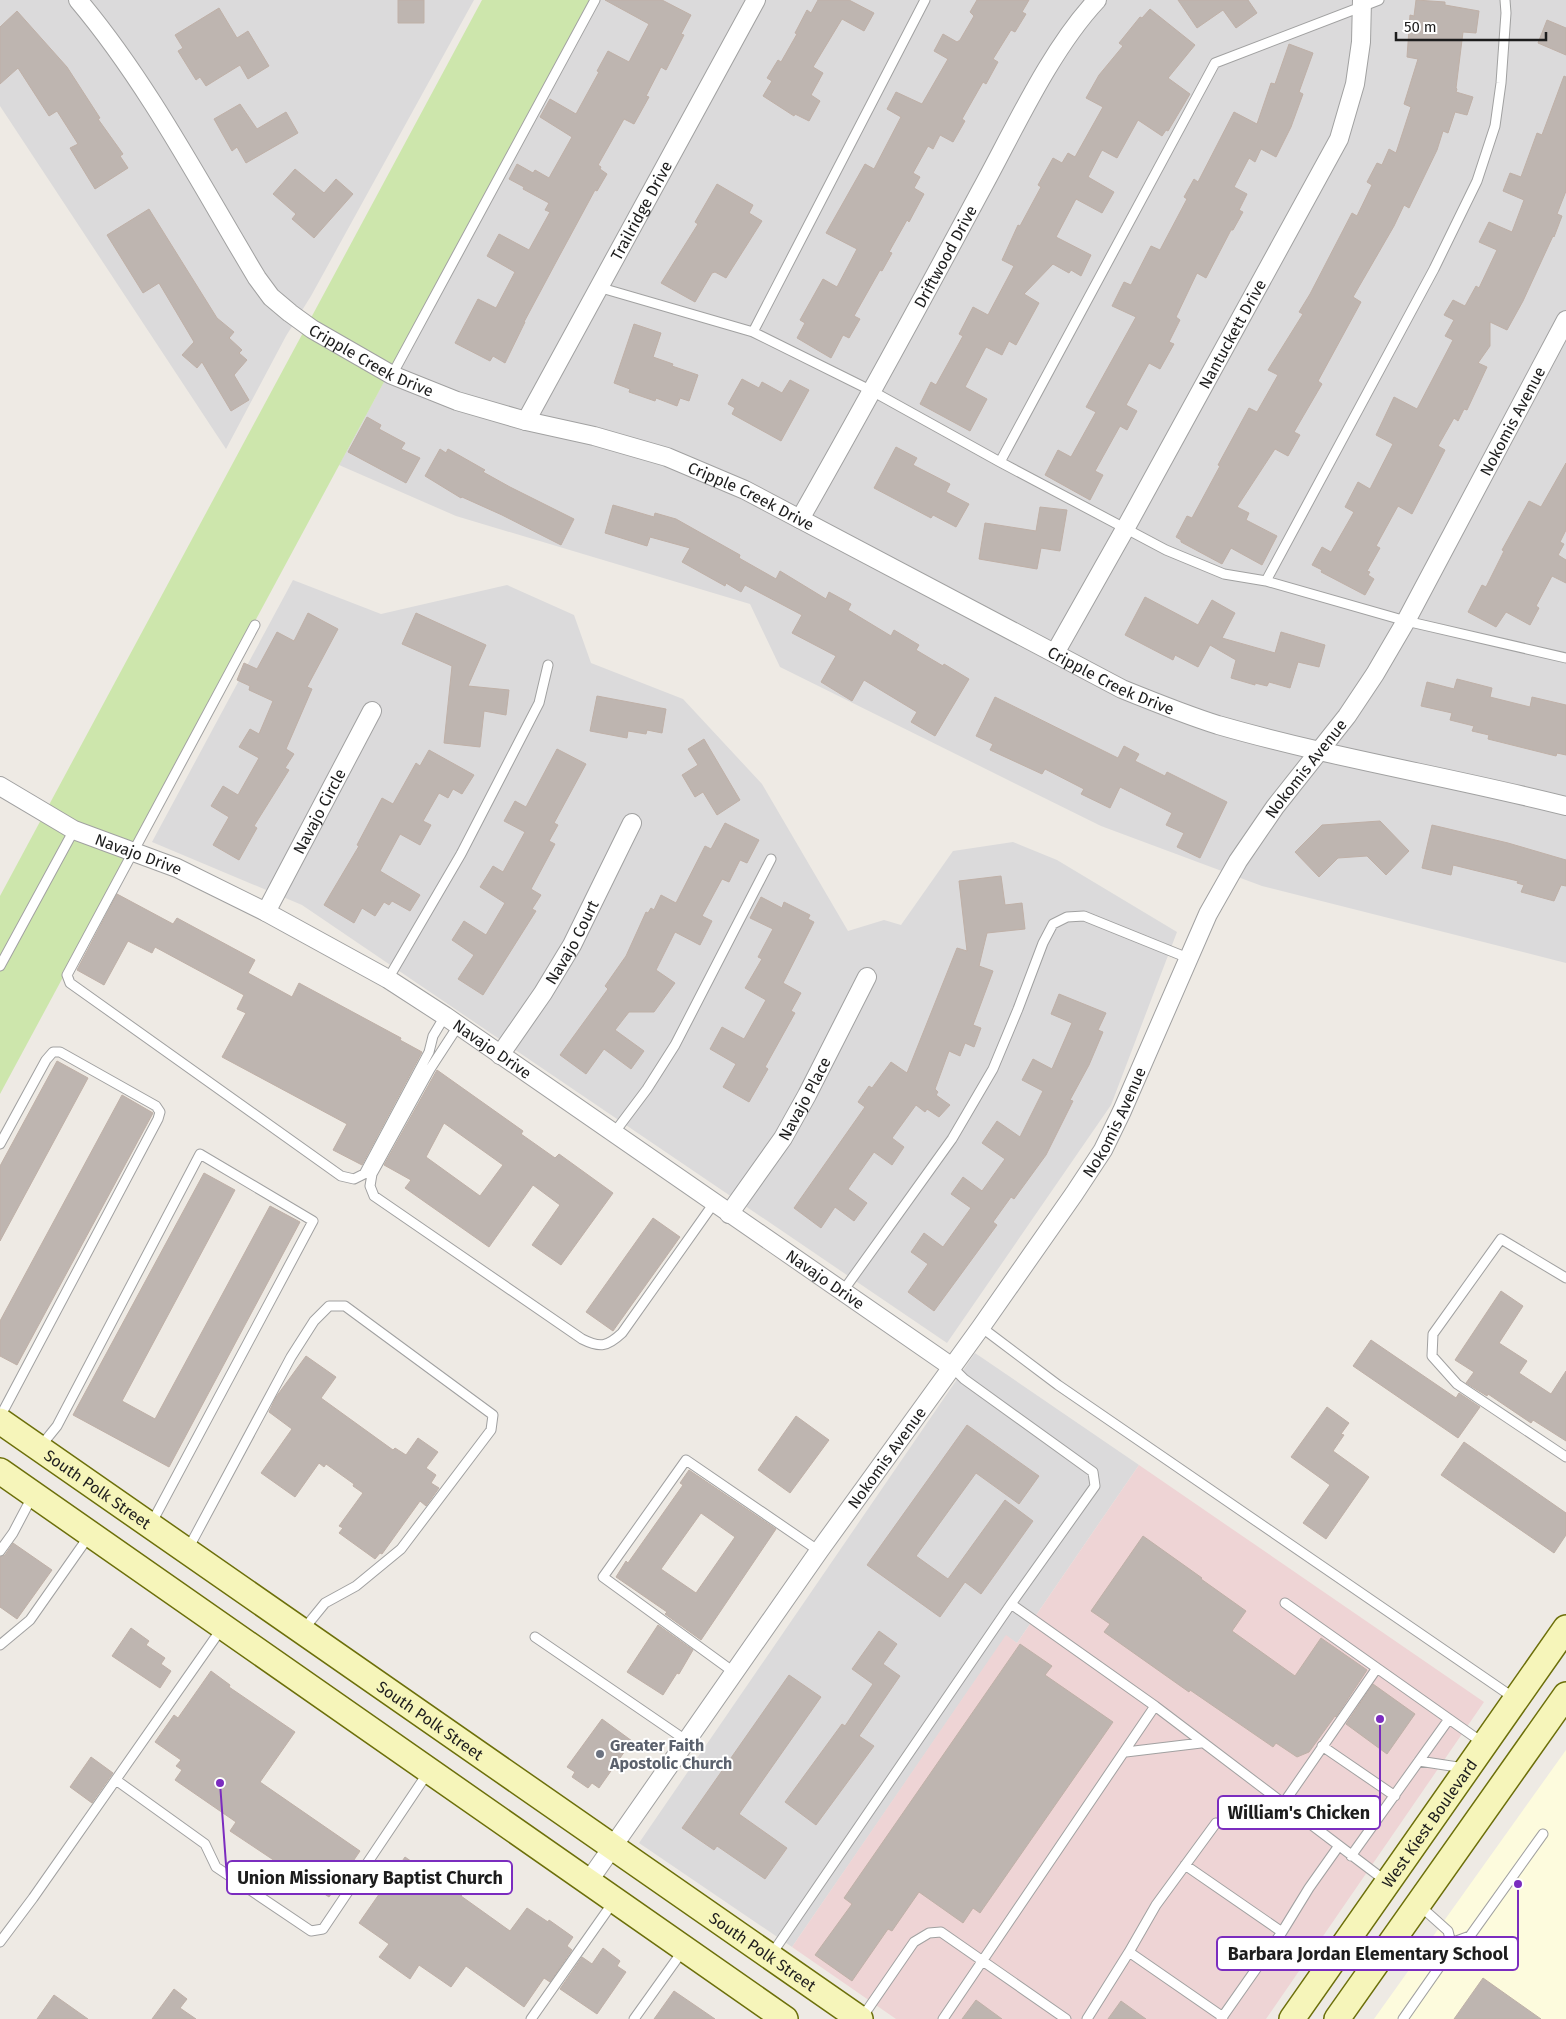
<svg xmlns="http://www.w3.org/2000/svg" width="1566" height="2019" font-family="'Fira Sans',sans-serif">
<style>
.residential{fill:#dbdadb}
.commercial{fill:#eed4d5}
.education{fill:#fdfbdd}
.grass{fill:#cde6ac}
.building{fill:#beb5b0;stroke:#bfb0a7;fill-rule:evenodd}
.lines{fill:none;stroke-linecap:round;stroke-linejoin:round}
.service-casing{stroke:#a1a1a1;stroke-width:11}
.minor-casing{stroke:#a1a1a1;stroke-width:20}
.secondary-casing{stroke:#6c6f0a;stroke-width:28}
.service{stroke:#fff;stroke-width:9}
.minor{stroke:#fff;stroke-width:18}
.secondary{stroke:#f6f5ba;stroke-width:25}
.worship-dot{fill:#6b7280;stroke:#fff;stroke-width:2}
.labels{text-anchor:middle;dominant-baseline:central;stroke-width:4;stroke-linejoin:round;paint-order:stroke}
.street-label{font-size:16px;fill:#1d1d1d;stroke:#fff}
.worship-label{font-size:16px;font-weight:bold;fill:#5b616d;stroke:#fff;text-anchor:start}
.leader{fill:none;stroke:#7b2cbf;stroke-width:2}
.callout-dot{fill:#7b2cbf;stroke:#fff;stroke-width:2}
.callout{fill:#fff;stroke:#7b2cbf;stroke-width:2}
.callout-label{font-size:18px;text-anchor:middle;font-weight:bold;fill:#1d1d1d}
</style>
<rect width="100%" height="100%" fill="#eeeae4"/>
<path class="residential" d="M0,0H474L311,296L286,336L226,449L0,106Z
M590,0H1566V963L1262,886L1101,826L780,667L750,604L456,516L339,465Z
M293,580L381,614L507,585L574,615L591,663L683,699L762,784L848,931L884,920L901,925L953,851L1013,842L1057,860L1177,932L1111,1105L947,1343L302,905L152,842Z
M975,1353L1139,1465L1017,1643L1006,1636L792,1947L639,1843Z"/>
<path class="commercial" d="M1139,1465L1484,1702L1266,2019H896L792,1947L1006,1635L1017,1643Z"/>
<path class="education" d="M1566,1750V2019H1374Z"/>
<path class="grass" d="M482,0H590L0,1094V896Z"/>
<path class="building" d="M398,0H424V23H398Z
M605,0H662L691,15L681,34L684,35L666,70L661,67L646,96L649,97L634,124L624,119L598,165L601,167L600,169L607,174L597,191L595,190L555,264L524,322H525L505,363L493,356L490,361L455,343L478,299L496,308L515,272L487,256L499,234L529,250L550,212L545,210L549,203L523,189L524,187L509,179L517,164L533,173L535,170L549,178L572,137L540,117L550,99L576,114L599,72L597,71L608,51L629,62L649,24Z
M818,0H849L874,13L864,31L842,19L813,67L823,73L811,95L820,101L809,121L795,114L794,116L763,96L772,81L767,78L778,60L781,62L797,34L795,33L807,10L811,13Z
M977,0H1029L1022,12L1026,14L1015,32L1011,30L993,59L998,62L986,84L983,82L962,119L965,121L953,142L940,135L933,149L928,146L913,173L920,177L914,188L924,194L909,222L907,220L889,252L892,253L882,271L880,270L854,316L860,319L849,338L843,335L831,358L797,338L805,323L800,320L823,279L837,287L857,249L826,233L865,164L874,169L901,117L887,109L896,92L922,104L948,59L934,51L943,34L957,42L960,40L974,16L970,12Z
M1178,0H1248L1257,13L1236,28L1223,10L1197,28Z
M1416,0L1445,2V5L1479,11L1476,33L1463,32L1456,88L1457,89L1456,92L1473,97L1467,115L1455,112L1448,133L1443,131L1437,150L1409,208L1404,205L1394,226L1353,297L1361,302L1318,381L1322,384L1294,432L1300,435L1288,456L1275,449L1237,507L1249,513L1246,520L1277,536L1262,565L1231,548L1222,564L1181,542V540L1176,537L1187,516L1192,518L1220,466L1218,465L1249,408L1257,412L1278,375L1268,370L1303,314L1299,312L1310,294L1352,213L1357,216L1372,185L1367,182L1377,163L1382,165L1389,149L1396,153L1411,107L1404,104L1418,59L1407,57L1410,15L1414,16Z
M219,8L237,38L248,31L269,66L248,79L240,65L206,86L200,77L196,80L178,51L183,48L175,35Z
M1150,9L1195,45L1168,78L1190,94L1168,131L1166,130L1162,136L1138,120L1117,158L1102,150L1088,177L1114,192L1102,213L1076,199L1056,237L1091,255L1081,276L1071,270L1069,273L1053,264L1024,294L1039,303L1016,345L1009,341L1002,355L986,347L965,387L987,399L970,431L920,404L931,382L936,385L963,336L959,334L973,307L988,315L1014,266L1002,260L1018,225L1020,226L1041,187L1038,185L1053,158L1062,163L1068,153L1075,157L1103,107L1086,98L1099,75L1123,46L1119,43L1140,17L1142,18Z
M17,11L67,67L100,118L98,119L123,154L120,156L128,168L95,189L70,148L78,144L57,111L49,116L18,68L0,84V27Z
M1547,20L1566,28V55L1538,43Z
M1289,44L1313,53L1299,92L1303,94L1291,127L1276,157L1261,149L1255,162L1249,158L1234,187L1247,194L1239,210L1243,212L1233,230H1231L1206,278L1197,273L1176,317L1180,320L1169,342L1174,344L1160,369L1149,363L1126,405L1137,411L1127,430L1120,426L1095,471L1103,475L1090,500L1045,475L1058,450L1071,457L1096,412L1086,407L1136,317L1112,306L1124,282L1131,285L1151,246L1160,250L1187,199L1184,197L1194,179L1198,182L1234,112L1257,124L1271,83L1275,84Z
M1564,76L1566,77V191L1557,214L1562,216L1554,237L1553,236L1523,301L1507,330L1490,322V346L1478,363L1487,367L1467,410L1464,409L1458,421L1454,418L1438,446L1445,450L1412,514L1398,506L1376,546L1380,548L1367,571L1370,572L1368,575L1374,579L1365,595L1321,572L1322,570L1312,565L1322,547L1331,552L1354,512L1345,507L1358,482L1370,489L1393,444L1376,435L1394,397L1417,409L1453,340L1445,336L1454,320L1444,315L1453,300L1465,306L1476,286L1479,288L1497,250L1479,242L1489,222L1512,232L1524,200L1503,191L1510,173L1521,177L1537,133L1542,135Z
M240,104L257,129L286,112L298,133L246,163L237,147L232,151L214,119Z
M295,169L324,193L336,179L353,194L314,238L292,219L296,214L273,194Z
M717,184L753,205L749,213L762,221L726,278L715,272L712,273L695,302L661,283L698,224L695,222Z
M149,209L217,318L234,332L229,338L242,350L239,353L247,360L234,375L249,400L231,411L202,362L197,368L182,355L194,342L159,283L143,293L107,235Z
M634,324L661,333L653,357L673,364L672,366L698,375L689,401L680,398L677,406L656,398L655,401L629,392L630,389L614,383Z
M742,379L759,388L762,382L782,393L790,380L809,390L781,441L732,414L735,408L728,404Z
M367,417L381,425L379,429L405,443L401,449L420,458L406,483L348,452Z
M896,447L917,458L913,465L950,484L946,492L969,504L956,527L933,515L931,518L874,488Z
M440,449L446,453L448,449L485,470L483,472L510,487L574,519L561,545L502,515L462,497L461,498L425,476Z
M1566,463V530L1560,542L1564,544L1558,555L1566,560V583L1552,576L1536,606L1539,608L1530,625L1506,612L1496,627L1468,612L1482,585L1486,587L1504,551L1502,550L1529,501L1541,507Z
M613,505L654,517L655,513L676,519L740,555L739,558L776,579L780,571L826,599L829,592L851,604L848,610L891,636L894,630L919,645L916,650L943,666L944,664L969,679L935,736L911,722L917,712L864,680L852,701L821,682L836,656L792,633L802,615L745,585L741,592L726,583L725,586L682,562L690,548L650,537L647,546L605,533Z
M1040,507L1067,510L1060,551L1041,548L1037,569L979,559L985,523L1036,531Z
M1145,597L1198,625L1212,600L1235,613L1222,638L1275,653L1281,632L1325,645L1319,667L1298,662L1290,688L1269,682L1267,686L1255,683V685L1231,678L1236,660L1210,645L1198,667L1175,655L1173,660L1125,635Z
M308,613L338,629L307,687L312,689L286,749L294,754L285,768L289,770L254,826L257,828L239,860L213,845L229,817L211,806L223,786L238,795L259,758L239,747L250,729L259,734L273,701L249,690L250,686L237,680L244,663L257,669L277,632L294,641Z
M416,613L486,645L468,686L509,690L506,715L484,711L480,747L444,743L452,666L402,644Z
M1457,679L1492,688L1490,697L1530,707L1532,697L1566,705V755L1557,753L1556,756L1488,739L1489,735L1472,731L1474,726L1450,720L1452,713L1421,706L1427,682L1454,689Z
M597,696L666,709L662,733L647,730L646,734L628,731L627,738L590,731Z
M995,697L1118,758L1124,746L1139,754L1135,761L1165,776L1167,772L1227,802L1200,858L1177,847L1184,833L1166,825L1172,813L1120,787L1110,808L1081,794L1084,789L1045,769L1042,774L990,750L993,744L976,736Z
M704,739L740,800L717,815L703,792L695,797L682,775L698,765L688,749Z
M557,749L586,764L554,823L558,825L549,841L555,844L531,889L541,895L532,909L536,911L483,995L458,979L474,955L452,940L464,921L486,935L505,903L480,887L493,866L503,872L525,832L504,821L515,801L526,807Z
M429,750L474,775L462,794L453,789L448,798L439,793L423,821L431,825L420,845L400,834L380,871L420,895L410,911L392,901L389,905L384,902L375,916L362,908L354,923L324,905L359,846L357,845L382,798L393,804L416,763L420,766Z
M1380,821L1409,851L1386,875L1367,856L1338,858L1319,877L1295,852L1322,825Z
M725,823L759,840L747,863L740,860L729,882L722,879L702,916L712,921L700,945L675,932L656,970L675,983L654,1012H629L615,1030L644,1051L631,1069L604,1049L586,1074L560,1055L608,989L605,986L626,956L646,912L648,913L651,908L654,910L661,895L676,903L705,846L711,849Z
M1432,825L1508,843L1566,860V886L1561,885L1554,901L1521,892L1524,885L1517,883L1518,881L1453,865L1451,875L1422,868Z
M1001,876L1005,905L1022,903L1025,929L987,933L979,966L993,971L973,1025L981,1028L974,1047L965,1043L960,1056L949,1051L935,1089L938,1092L936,1095L950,1105L939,1117L927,1109L925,1112L916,1105L892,1138L904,1147L892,1165L874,1152L848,1189L867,1203L854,1221L835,1207L821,1228L794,1208L865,1107L858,1102L869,1086L872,1088L891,1062L907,1073L957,948L967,951L959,881Z
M117,894L173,924L177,918L255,960L248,973L292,997L299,983L401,1038L400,1040L422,1052L362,1165L333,1150L347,1124L222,1057L246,1013L237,1009L244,995L155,947L152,953L128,941L104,985L77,970Z
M761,897L782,908L784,902L810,915L808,919L814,922L783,983L801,993L791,1011L795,1013L765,1067L768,1069L749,1102L723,1087L736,1064L710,1049L722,1027L744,1039L766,1000L745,988L762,959L758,957L773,929L750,918Z
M1059,994L1106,1013L1098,1030L1103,1032L1089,1065L1070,1100L1073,1101L1046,1155L1014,1199L1011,1197L993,1222L997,1225L934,1311L908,1292L928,1264L911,1252L924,1233L943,1247L971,1208L951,1194L963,1177L982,1191L1005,1159L982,1143L997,1121L1020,1137L1043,1091L1022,1080L1033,1059L1052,1069L1072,1023L1051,1014Z
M57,1061L88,1078L0,1241V1166Z
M437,1070L523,1131L521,1134L555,1158L559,1154L613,1193L561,1265L532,1245L560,1205L533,1185L489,1247L405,1188L411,1180L384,1165ZM444,1123L503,1165L480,1196L426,1157Z
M122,1095L153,1113L17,1365L0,1356V1321Z
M204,1173L235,1190L122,1401L155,1419L270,1206L300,1222L169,1467L73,1415Z
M653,1218L680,1237L613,1331L586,1312Z
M1501,1291L1523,1306L1499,1343L1527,1361L1519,1373L1551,1394L1566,1371V1441L1533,1420L1531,1423L1488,1394L1487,1396L1466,1383L1474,1372L1455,1360Z
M1371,1340L1456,1398L1459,1393L1480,1407L1458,1438L1353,1366Z
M306,1356L336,1377L321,1398L393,1450L395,1448L406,1455L418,1438L438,1452L426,1468L436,1475L431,1483L439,1488L426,1506L420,1501L382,1554L380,1553L375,1559L339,1533L343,1528L339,1526L363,1493L353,1486L354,1484L326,1464L324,1467L319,1463L295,1497L261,1473L292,1429L269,1412L276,1397Z
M1327,1407L1349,1423L1341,1434L1344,1435L1333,1451L1369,1477L1326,1539L1303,1523L1330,1485L1291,1457Z
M796,1416L829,1440L790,1493L758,1470Z
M967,1425L1039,1476L1019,1504L976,1473L916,1556L948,1579L1005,1500L1033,1521L981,1594L965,1582L940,1617L867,1565Z
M1464,1442L1566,1513V1535L1554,1553L1441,1475Z
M689,1470L776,1529L701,1640L665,1614L667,1612L616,1577L626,1561L628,1563L683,1485L680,1483ZM701,1513L735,1537L696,1593L661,1569Z
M1143,1536L1202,1578L1201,1579L1246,1611L1232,1631L1295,1676L1321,1638L1367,1670L1336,1717L1335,1716L1309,1752L1297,1757L1276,1743L1273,1747L1190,1690L1189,1692L1104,1632L1110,1624L1091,1611Z
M13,1543L52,1570L17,1619L0,1607V1557L5,1555Z
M658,1625L693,1650L679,1674L677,1673L663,1695L627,1672Z
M131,1628L149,1641L146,1645L165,1658L161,1664L171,1671L160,1688L112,1656Z
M879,1631L897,1644L883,1664L900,1676L859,1736L874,1746L816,1825L785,1802L842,1724L845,1726L873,1684L852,1669Z
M1020,1644L1052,1666L1045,1675L1113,1722L980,1913L973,1908L963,1923L919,1892L892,1931L888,1929L852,1981L815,1955L852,1904L844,1898Z
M211,1671L230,1685L229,1687L295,1732L260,1782L360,1851L329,1897L230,1831L236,1822L175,1780L182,1770L176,1766L181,1760L155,1742L174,1715L178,1718Z
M789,1675L821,1697L739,1814L787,1848L765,1879L717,1846L714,1850L682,1828Z
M1373,1684L1415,1714L1387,1754L1346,1724Z
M602,1719L632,1741L599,1788L592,1783L588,1788L572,1777L575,1772L567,1767Z
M91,1757L113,1773L92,1803L70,1787Z
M405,1857L441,1882L456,1861L476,1876L461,1896L510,1931L527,1908L548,1922L549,1920L573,1937L567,1946L572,1950L550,1982L544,1978L524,2007L466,1966L451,1987L419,1965L410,1979L379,1957L389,1944L359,1923Z
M603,1948L620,1961L617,1966L626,1972L597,2014L560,1989L582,1957L592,1964Z
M1483,1978L1507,1995L1541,2019H1454Z
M174,1989L187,1999L180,2008L196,2019H152Z
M674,1991L715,2019H654Z
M54,1995L88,2019H37Z
M976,2000L1002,2019H962Z
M1121,2001L1146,2019H1108Z"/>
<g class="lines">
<g class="service-casing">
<path id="service" d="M925,0L753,332L872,391L1000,462L1166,550L1224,574L1266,581L1406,621L1566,658
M598,287L753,332
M392,375L595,0
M1000,462L1215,63L1379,0
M1266,581L1434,269L1477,181L1495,126L1501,83L1506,13L1505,0
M255,625L67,975L70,983L341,1176L354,1179L364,1174L429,1052L433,1036L445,1016
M0,966L74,830
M388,979L461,854L539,703L548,665
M458,1026L430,1069L372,1174L370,1186L374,1196L582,1339C600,1348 607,1347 622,1333L714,1203
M614,1133L647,1089L675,1045L771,859
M0,1144L46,1060L53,1052H60L156,1106L160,1112L158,1119L0,1417
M1566,1278L1501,1239L1433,1334L1432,1356L1457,1384L1566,1457
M843,1291L952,1139L993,1069L1018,1009L1043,943L1053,924L1067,917L1084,916L1188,958
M981,1327L1058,1385L1514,1698
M40,1447L57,1426L200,1154L313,1221L151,1524
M188,1549L291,1357L314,1321L329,1306H345L493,1415L491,1430L401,1549L356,1586L325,1603L303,1630
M0,1551L13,1533L33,1495
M1285,1603L1483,1743
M1011,1604L1155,1706
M535,1637L687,1741
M0,1645L30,1620L89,1536
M735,1673L603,1577L686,1460L819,1551
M1322,1746L1395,1796
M1126,1752L1201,1743
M1419,1761L1464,1768
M116,1780L205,1844L216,1867L311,1931L323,1929L429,1771
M1283,1804L1377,1668
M1351,1856L1449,1719
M1185,1865L1282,1932
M0,1942L33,1898L222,1628
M1451,1943L1470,1936L1543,1834
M1129,1952L1156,1905L1216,1823
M771,1955L1011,1604L1095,1486L1093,1472L964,1379L952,1367
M531,2019L614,1901
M634,2019L684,1949
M861,2019L914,1942L929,1933L941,1932L1066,2019
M943,2019L1155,1706L1387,1882
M1087,2019L1129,1952L1223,2017
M1221,2019L1282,1932L1309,1888L1338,1847
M1403,2019L1447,1956L1451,1943L1448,1931L1419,1905"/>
</g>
<g class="minor-casing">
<g id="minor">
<path id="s1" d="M78,0C148,83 201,185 257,278L271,297L290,313L312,329L392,375L457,401L526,421L594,436L667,457L745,490L1122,689C1154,702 1186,715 1218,725C1333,758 1451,777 1566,806"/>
<path id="s2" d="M526,421L756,0"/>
<path id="s3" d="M800,519C862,410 922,300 981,190C1014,130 1050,50 1097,0"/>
<path id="s4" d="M1055,653L1125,529L1339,139L1355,84L1361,42L1362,0"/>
<path id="s5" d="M0,786L74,830L177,868L266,912L388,979L445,1016L952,1367"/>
<path id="s6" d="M266,912L372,711"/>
<path id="s7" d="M500,1055L543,993L572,945L632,823"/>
<path id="s8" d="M729,1214L783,1138L807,1095L867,977"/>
<path id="s9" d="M588,1882L819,1551L981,1327L1074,1194L1103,1150L1122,1111L1208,914L1238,861L1275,807L1347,716L1375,674L1406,621L1566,320"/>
</g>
</g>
<g class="secondary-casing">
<g id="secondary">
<path id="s10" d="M0,1421L860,2019"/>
<path d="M0,1471L785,2019"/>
<path id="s11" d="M1292,2019L1566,1628"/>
<path d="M1337,2019L1566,1695"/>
</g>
</g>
<use href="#service" class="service"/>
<use href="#minor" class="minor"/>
<use href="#secondary" class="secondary"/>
</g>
<circle class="worship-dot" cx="600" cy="1754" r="5"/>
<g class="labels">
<g class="street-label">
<text stroke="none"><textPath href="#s2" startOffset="240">Trailridge Drive</textPath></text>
<text stroke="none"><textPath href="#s3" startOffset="300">Driftwood Drive</textPath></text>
<text stroke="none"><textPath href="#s4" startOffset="365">Nantuckett Drive</textPath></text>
<text stroke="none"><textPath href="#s1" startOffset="474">Cripple Creek Drive</textPath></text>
<text stroke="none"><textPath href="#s9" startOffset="1734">Nokomis Avenue</textPath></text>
<text stroke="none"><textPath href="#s1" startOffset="879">Cripple Creek Drive</textPath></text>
<text stroke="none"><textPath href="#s1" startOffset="1284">Cripple Creek Drive</textPath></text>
<text stroke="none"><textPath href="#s9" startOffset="1329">Nokomis Avenue</textPath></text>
<text stroke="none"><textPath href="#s6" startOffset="114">Navajo Circle</textPath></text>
<text stroke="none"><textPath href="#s5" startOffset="155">Navajo Drive</textPath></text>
<text stroke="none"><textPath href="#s7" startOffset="134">Navajo Court</textPath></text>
<text stroke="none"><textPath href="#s5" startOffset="560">Navajo Drive</textPath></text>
<text stroke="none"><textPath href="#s8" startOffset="138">Navajo Place</textPath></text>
<text stroke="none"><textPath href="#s9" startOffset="925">Nokomis Avenue</textPath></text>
<text stroke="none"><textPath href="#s5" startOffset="965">Navajo Drive</textPath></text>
<text stroke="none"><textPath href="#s9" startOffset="519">Nokomis Avenue</textPath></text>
<text stroke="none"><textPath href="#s10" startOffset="119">South Polk Street</textPath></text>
<text stroke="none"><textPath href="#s10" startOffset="524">South Polk Street</textPath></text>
<text stroke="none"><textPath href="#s11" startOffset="239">West Kiest Boulevard</textPath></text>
<text stroke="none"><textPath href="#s10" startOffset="929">South Polk Street</textPath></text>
</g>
<g class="worship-label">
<text x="610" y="1745">Greater Faith<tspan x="610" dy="18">Apostolic Church</tspan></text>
</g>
</g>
<path class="leader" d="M1380 1719L1380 1812M220 1783L227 1878M1518 1884L1518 1953"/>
<g class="callout-dot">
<circle cx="1380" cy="1719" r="5"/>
<circle cx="220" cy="1783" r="5"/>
<circle cx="1518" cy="1884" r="5"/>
</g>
<g class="callout">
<rect x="1218" y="1796" width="162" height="33" rx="5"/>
<rect x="227" y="1861" width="285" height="33" rx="5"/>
<rect x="1217" y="1937" width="301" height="33" rx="5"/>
</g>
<g class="callout-label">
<text x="1299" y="1819">William's Chicken</text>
<text x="370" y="1884">Union Missionary Baptist Church</text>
<text x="1368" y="1960">Barbara Jordan Elementary School</text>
</g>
<path d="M1396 32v8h150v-8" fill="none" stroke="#1d1d1d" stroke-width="2.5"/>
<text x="1404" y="32" font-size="15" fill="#1d1d1d" stroke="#ffffff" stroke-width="4" paint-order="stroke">50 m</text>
</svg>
